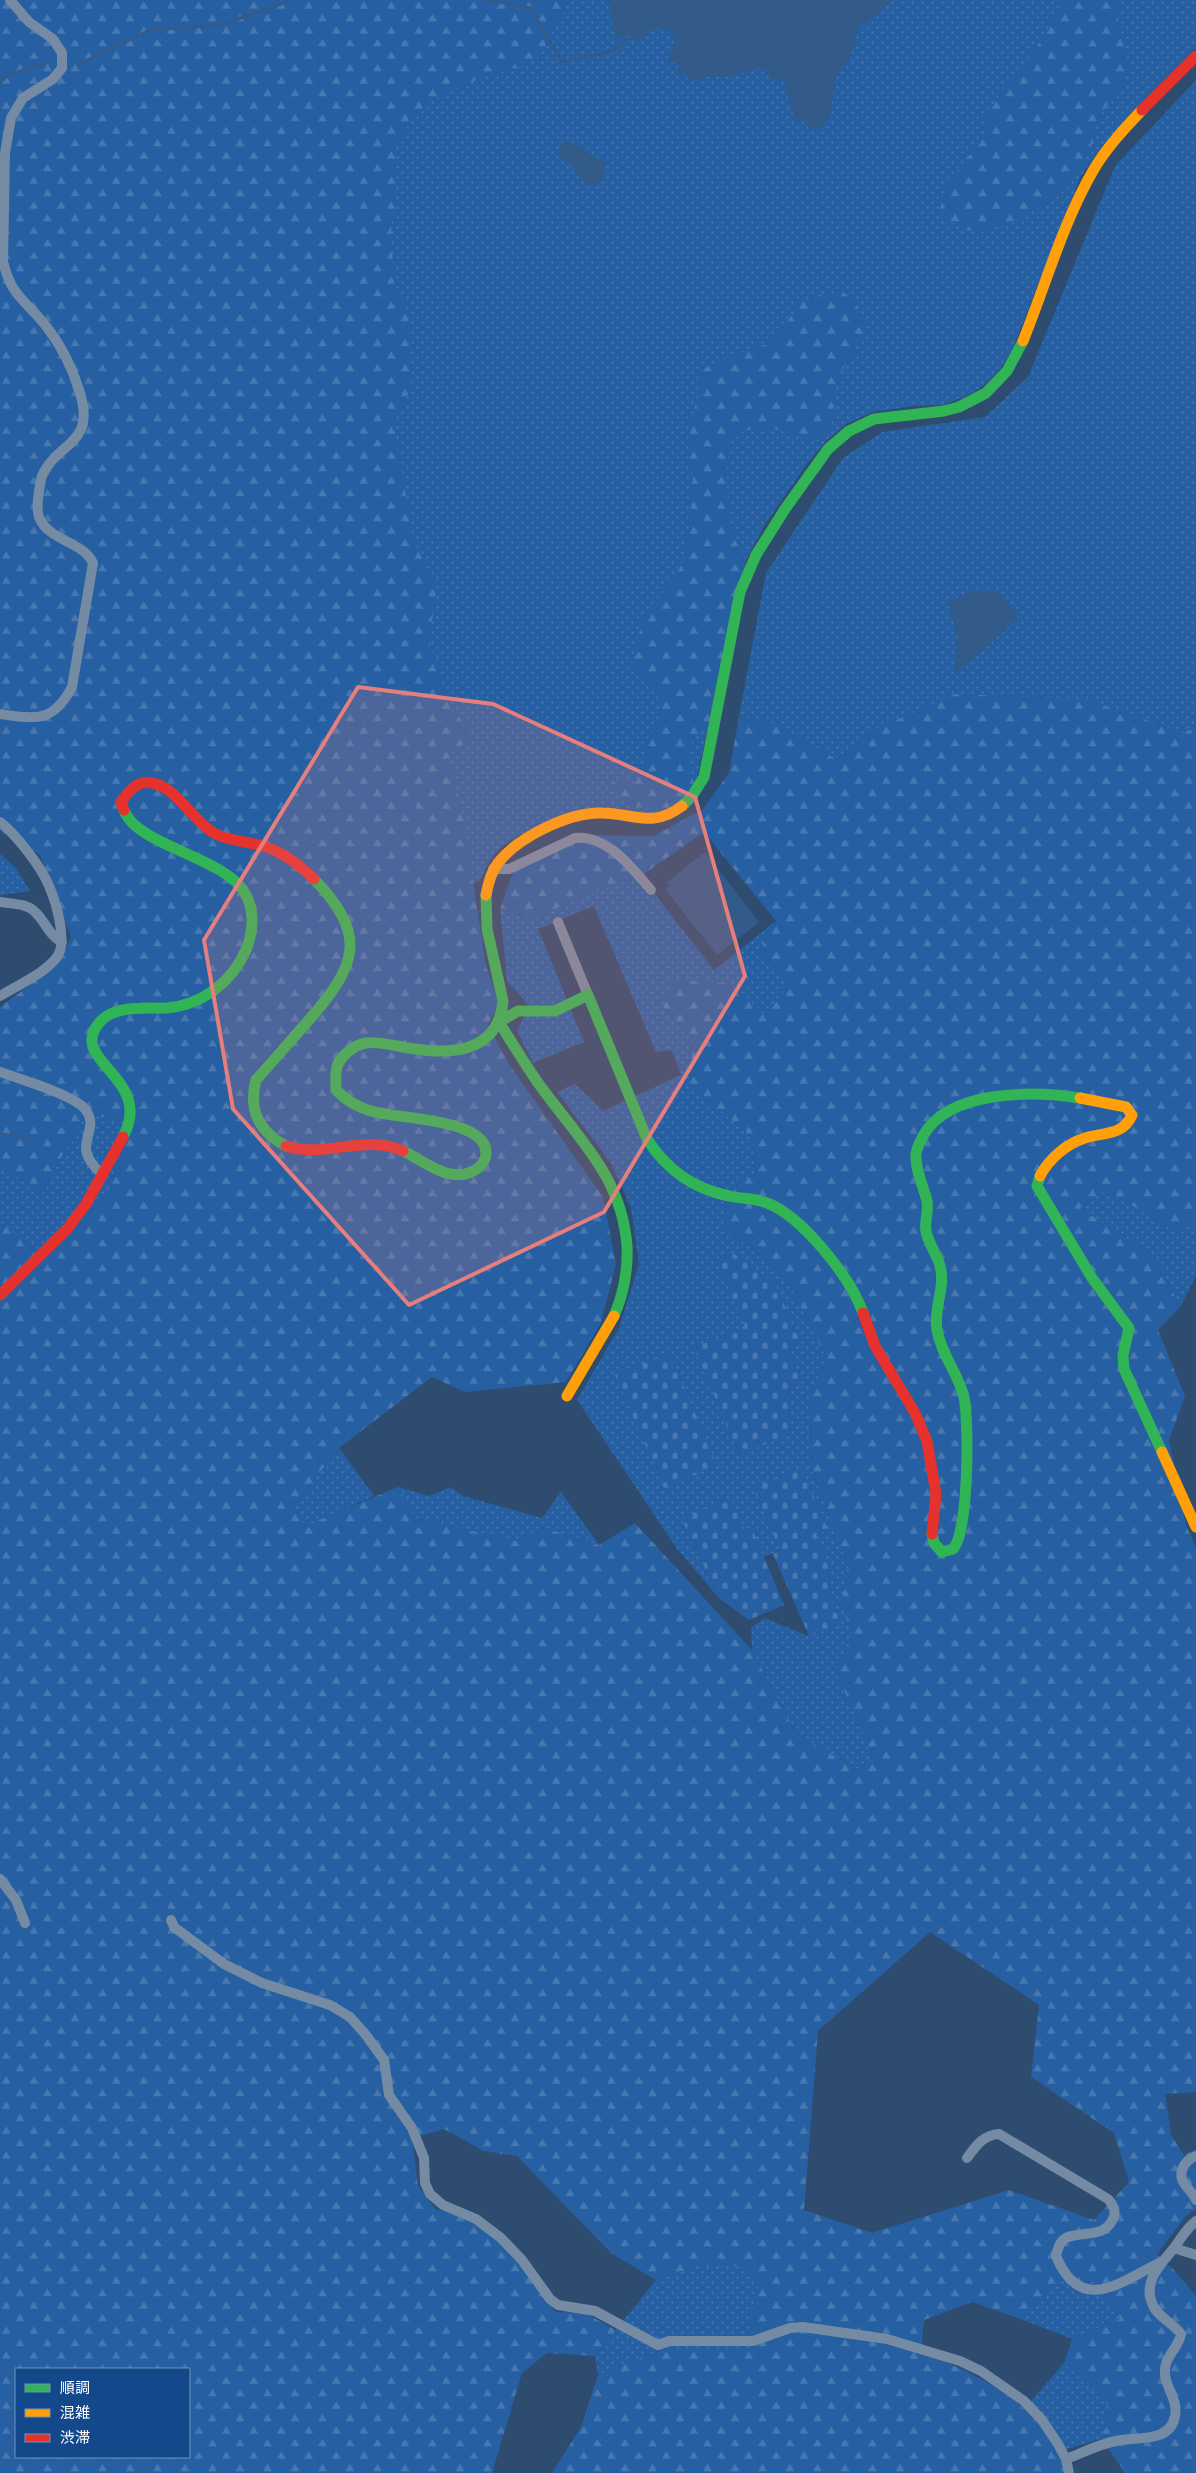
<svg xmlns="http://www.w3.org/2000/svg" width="1196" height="2473" font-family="'Archivo Narrow','Noto Sans JP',sans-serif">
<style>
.grass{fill:url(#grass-dots);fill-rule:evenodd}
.forest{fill:url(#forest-firs);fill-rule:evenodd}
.cemetery{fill:url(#cemetery-stones)}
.water{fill:#335b8a}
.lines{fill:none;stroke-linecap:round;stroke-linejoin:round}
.stream{stroke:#335b8a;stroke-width:3}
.street{stroke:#758ba4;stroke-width:10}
.fast{stroke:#30b455;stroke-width:11}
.slow{stroke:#ff9f0a;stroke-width:11}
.jam{stroke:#e5322d;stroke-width:11}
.marked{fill:#e67e7e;fill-opacity:0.2;stroke:#e67e7e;stroke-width:4;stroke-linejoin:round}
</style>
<defs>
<pattern id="grass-dots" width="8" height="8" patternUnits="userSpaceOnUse" patternTransform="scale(1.25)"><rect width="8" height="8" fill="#2660a2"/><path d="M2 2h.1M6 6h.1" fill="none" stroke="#4778b0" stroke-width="1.8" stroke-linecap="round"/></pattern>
<pattern id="forest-firs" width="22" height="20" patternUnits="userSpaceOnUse" patternTransform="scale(1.25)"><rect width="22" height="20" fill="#2660a2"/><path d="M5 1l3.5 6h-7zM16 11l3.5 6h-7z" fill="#4778b0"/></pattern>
<pattern id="cemetery-stones" width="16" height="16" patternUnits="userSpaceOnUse" patternTransform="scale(1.25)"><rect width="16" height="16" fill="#2660a2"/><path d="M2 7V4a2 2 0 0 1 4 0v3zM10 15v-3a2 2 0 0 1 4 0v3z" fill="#4778b0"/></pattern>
</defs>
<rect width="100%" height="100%" fill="#2e4c70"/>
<path class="grass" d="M444,0H1196V48C1155,89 1112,128 1080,178L1012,350L1000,369L986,384L967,396L943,405L915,406L873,412L848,423L827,440L806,465L764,526L745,562L697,777C690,792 676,807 659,812C646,816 630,809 617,808C585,806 528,826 503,846C492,854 485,869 480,881L468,885L413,669L371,151Z
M1196,80V727L1183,734L1086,699L874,730L836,759L775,724L739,716L766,573L843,458L882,432L985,417L1028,377L1115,166ZM1018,618L956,673L958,639Z
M0,854L15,867L30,891L0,895Z
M641,876L714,970L776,921L760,950L789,984L765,1015L663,1007L693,1038L689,1083L751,1137L756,1174L728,1189L723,1227L784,1274L828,1361L809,1395L812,1470L848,1566L841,1604L852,1633L836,1672L872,1755L859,1770L796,1734L752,1650L751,1627L765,1618L808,1636L841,1622L829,1594L830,1568L816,1535L828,1530L764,1557L753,1532L747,1534L681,1518L719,1598L678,1550L577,1400L619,1328L639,1264L631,1208L611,1163L557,1092L575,1084L603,1111L681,1075L672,1050L656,1052L594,906L538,929L584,1042L533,1063L517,1031L529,1006L507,981L500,909L533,919L580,897ZM717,1260L787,1350L800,1376L787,1393L792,1432Z
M85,1115L130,1120L109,1196L38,1252L0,1223V1164L41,1194Z
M1106,1190L1176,1232L1196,1227V1276L1180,1307L1155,1257L1080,1208Z
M339,1448L374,1496L305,1527L294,1506Z
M398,1487L429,1496L451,1487L463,1496L542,1518L561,1492L599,1545L544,1528L517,1541L415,1518Z
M697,2266H739L760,2290L748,2315L757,2348H666L598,2375L595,2356L656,2280Z
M1062,2280L1097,2282L1120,2319L1072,2339L1018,2318Z
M1064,2363L1110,2407L1102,2439L1059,2451L1025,2408Z"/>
<path class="forest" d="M0,0H570L540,56L524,66L492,73L429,101L409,122L396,146V203L391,222L393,271L396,290L407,309L412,373L410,391L397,415L395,431L412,533L419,553L434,581L436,600L430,629V646L450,697L452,710L469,728L471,735L468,742L454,750L450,756L463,817L486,966L497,997V1008L488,1024L508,1063L603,1197L616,1264L601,1323L566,1382L465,1392L432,1377L339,1448L294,1506L305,1526L398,1487L415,1518L517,1541L544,1528L599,1545L635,1523L752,1650L796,1734L859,1770L872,1755L836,1672L852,1633L841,1604L848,1566L812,1470L809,1395L828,1361L784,1274L723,1227L728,1189L756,1174L751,1137L689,1083L693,1038L663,1007L673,980L731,983L765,1015L789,984L760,950L776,921L704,832L641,876L580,897L533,919L500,909L515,867L575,835L654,836L703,809L729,773L739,716L775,724L836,759L874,730L955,694L1086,699L1183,733L1196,727V1227L1176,1232L1106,1190L1080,1208L1155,1257L1180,1307L1158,1330L1185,1396L1169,1440L1186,1525L1196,1548V2092L1165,2094L1171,2135L1184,2155L1196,2149V2208L1186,2216L1157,2254L1174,2270L1196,2296V2473H1125L1102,2439L1110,2407L1064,2363L1072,2339L1120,2319L1097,2282L1063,2280L1018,2318L972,2302L924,2320L921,2352C984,2377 1042,2404 1067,2473H552L581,2427L598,2375L666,2348H757L748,2315L760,2290L739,2266H697L656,2280L611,2253L517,2156L484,2151L444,2129L412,2138L418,2186L436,2210L468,2212L514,2253L555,2312L585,2313L616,2330L595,2356L547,2353L522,2373L492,2473H0V1223L38,1252L109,1196L130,1120L85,1115L41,1194L0,1164V1007L58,964L71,937L40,855L0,831ZM930,1932L1039,2005L1031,2077L1114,2133L1129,2182L1094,2220L1009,2190L872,2233L804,2210L818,2031ZM16,2369H189V2457H16Z
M1062,0H1119C1112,24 1131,52 1128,71C1124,89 1110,99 1102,113C1095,125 1095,137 1090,149C1086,160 1077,172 1070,182C1061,193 1050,200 1038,208C1005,229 969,247 940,211L944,192L962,164L982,141L987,117L1001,92L1026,62L1048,30Z
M843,292C852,299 864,311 864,323C864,345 842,363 837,383C831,406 840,422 819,441C798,439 782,427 760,428C751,429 742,430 735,437C721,451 728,524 736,542C739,549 745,553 746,561L708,728C704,731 698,733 695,738C685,752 692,772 694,787L676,807C655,808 636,812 620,796C616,792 612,790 611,784L618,780L632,785L641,776L647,745L660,714L658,695L652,687L634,673L632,661L645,612L675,578L682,563L690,520L693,483L688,430L701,387L700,373C720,353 747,355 770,342C787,333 789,310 805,301C816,294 830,294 843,292Z"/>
<path class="cemetery" d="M732,1253L774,1281L801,1344L788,1350L800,1376L787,1393L792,1433L739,1455L694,1348L745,1326L717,1260Z
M669,1352L717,1465L664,1488L615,1375Z
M801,1467L828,1530L816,1535L830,1568L829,1594L841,1622L809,1636L773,1554L780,1550L753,1487Z
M730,1497L746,1534L753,1531L784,1605L749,1620L719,1598L681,1518Z"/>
<path class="water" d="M608,0H893L868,22L859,24L860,31L854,35L853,39L856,40C853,46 852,53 849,59C845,66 839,72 836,79C828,97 839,129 810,130L804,122L795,120L785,86L787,85L782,81L771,78L764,70L759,68L729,77L709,76L688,81L687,73L685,72L680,75L676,72L679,64L669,62L668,58L673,50L674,37L666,28H653L644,39H632V37L628,34L616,39Z
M567,140L604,162C605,167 606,172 602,178C587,200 580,173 574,166C571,163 565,161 561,157C557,151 559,143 567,140Z
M969,591H998L1018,618L956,674L958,639L948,604Z
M705,852L759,922L717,955L665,889L669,886L666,883Z"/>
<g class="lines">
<path class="stream" d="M486,0L531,8L562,62L612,51L635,34
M79,64L150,30L221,25L292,0
M0,83L8,75L48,62
M0,1134L30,1137"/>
<path class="street" d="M0,714C36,719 53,723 72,687L93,563C83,541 48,541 39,517C36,508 38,501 39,491C40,487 40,481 42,476C57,441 96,446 80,393C73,370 61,345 46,326C26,300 11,297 3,261L5,153L11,118L23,98L53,79L62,68V53L53,39L29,22L10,0
M0,822C16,834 42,868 49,886C56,902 68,942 57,957C44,974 18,985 0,996
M493,869H509L575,838C607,834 632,868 651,890
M0,902C11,904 27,903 35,912C46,922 49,936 62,942
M558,922L588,995
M0,1072C19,1079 74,1095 85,1109C103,1132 67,1144 102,1174
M0,1879L16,1900L25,1923
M171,1920L174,1927L224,1964L262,1983L330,2005L350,2017L366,2035L384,2060L389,2095L412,2128L424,2158L425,2183L430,2194L443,2205L476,2219L501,2238L522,2260L550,2299L558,2305L595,2311L658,2345L669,2341H753L790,2328L803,2327L887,2339L960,2361L981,2371L1024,2401L1042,2420L1058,2444L1066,2459L1069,2473
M1196,2156C1187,2159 1179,2169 1182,2179C1184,2186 1193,2192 1196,2200
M967,2158C976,2146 983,2135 999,2134L1108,2199C1113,2205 1117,2211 1113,2219C1104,2238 1084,2231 1068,2237C1060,2240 1058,2248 1056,2256C1081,2316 1120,2282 1161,2262
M1174,2248L1196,2255
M1066,2459C1082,2453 1099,2444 1116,2441C1136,2436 1170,2444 1175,2416C1179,2397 1160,2383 1166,2364C1169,2353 1179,2346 1181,2334C1173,2323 1156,2316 1152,2303C1143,2281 1161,2264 1174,2248C1181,2238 1186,2229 1196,2221"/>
<path class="fast" d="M682,806L692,796L704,777L740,592L756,555L785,509L828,449L849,431L874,419L944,411L959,407L986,393L1007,371L1023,341
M499,1022L518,1011H555L588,995L647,1139C666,1169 694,1189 729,1196C742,1199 755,1198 767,1203C802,1216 851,1278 863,1313
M499,1022C515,1047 529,1072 547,1095C584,1144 622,1181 627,1246C628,1271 624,1293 614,1316
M123,1137C155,1077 67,1062 99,1023C114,1004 146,1009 167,1008C202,1005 232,982 246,950C253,933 255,912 246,895C229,858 136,846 124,810
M286,1146C259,1132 248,1110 256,1080C274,1060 291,1040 309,1020C356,966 369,936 314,879
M403,1151C424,1161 450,1184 473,1171C480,1168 486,1161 486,1153C486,1118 396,1119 371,1111C356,1106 347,1101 336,1090C336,1083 335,1074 337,1067C340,1056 354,1045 366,1043C378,1041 395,1046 408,1048C449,1055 498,1054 503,1001L487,929L486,895
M1040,1176L1037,1186L1092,1278L1129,1328L1123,1355L1124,1369L1162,1452
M932,1534L934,1543L942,1552L953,1549C969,1532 969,1421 964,1397C958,1373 941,1354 937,1330C933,1308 946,1288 940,1266C937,1254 928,1243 926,1231C924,1221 929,1212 927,1201C923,1185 915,1170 916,1154C917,1147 920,1142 923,1136C949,1089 1034,1091 1080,1098"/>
<path class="slow" d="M1023,341C1046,284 1063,222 1094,169C1107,147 1125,128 1142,110
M486,895C488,884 491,872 498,863C518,837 569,812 602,813C634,813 652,829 682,806
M1040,1176C1049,1159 1066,1144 1085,1138C1103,1132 1123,1136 1132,1115L1126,1107L1080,1098
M567,1396L614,1316
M1162,1452L1196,1527"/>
<path class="jam" d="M1142,110L1196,56
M124,810L121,802C129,791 137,780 152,783C178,788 192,821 214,833C228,841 244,841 259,845C281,850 298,864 314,879
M286,1146C325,1159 365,1133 403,1151
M0,1295L67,1229L86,1204L123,1137
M863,1313L875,1346L915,1413L927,1441L936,1494L932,1534"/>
</g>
<path class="marked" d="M358,687L493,704L695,797L745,976L604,1212L409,1305L233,1109L204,940Z"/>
<rect x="15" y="2368" width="175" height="90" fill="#13498b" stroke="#7192b9"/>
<rect x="25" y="2384" width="25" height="8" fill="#30b455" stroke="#7192b9"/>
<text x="60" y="2393" font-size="15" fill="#ffffff">順調</text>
<rect x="25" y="2409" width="25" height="8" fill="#ff9f0a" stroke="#7192b9"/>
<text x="60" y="2418" font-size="15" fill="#ffffff">混雑</text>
<rect x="25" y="2434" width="25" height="8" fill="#e5322d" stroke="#7192b9"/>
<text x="60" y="2443" font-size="15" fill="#ffffff">渋滞</text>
</svg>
